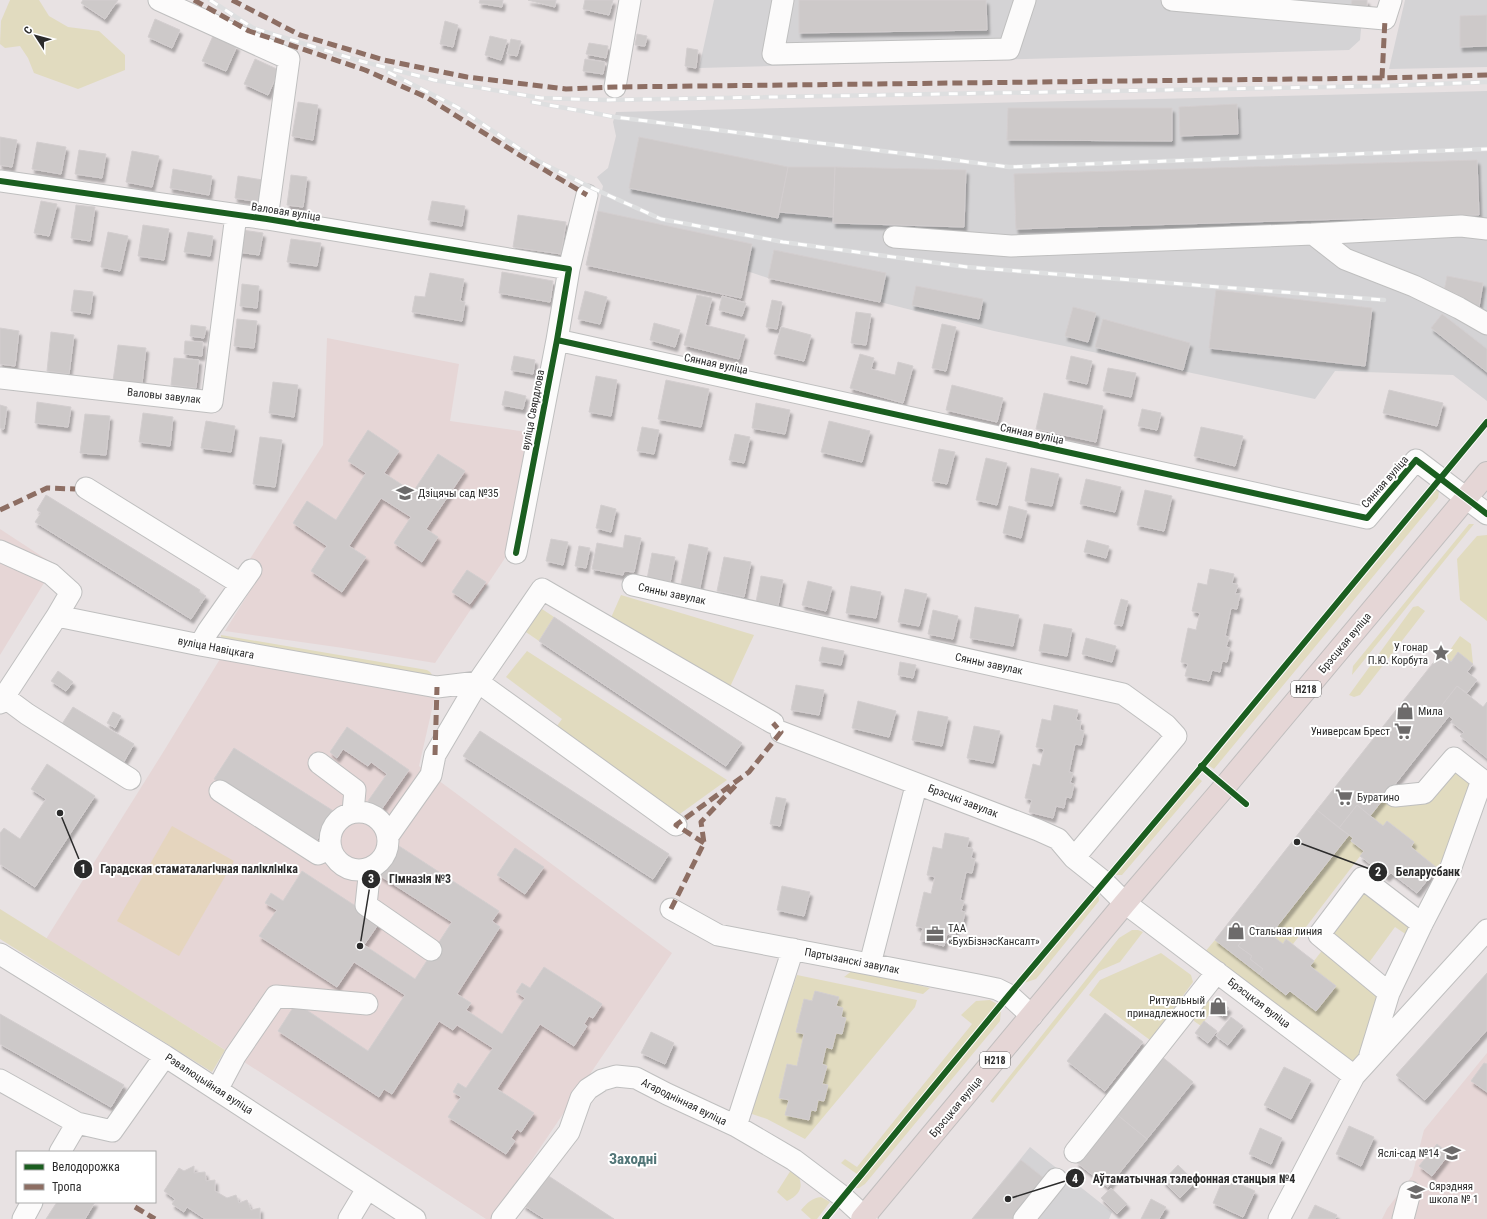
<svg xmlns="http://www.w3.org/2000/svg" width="1487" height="1219" font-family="'Roboto Condensed',sans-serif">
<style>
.industrial{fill:#d4d3d5}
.education{fill:#e6d6d6}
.green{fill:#e1dbbf}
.pitch{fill:#e5d5be}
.building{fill:#cdc9c9;stroke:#d3cecf;filter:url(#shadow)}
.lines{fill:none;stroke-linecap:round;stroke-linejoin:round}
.minor-casing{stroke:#bfbfbf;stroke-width:23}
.major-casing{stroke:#c0bebe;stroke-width:24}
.minor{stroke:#fcfbfb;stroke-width:21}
.major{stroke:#e5d6d6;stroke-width:22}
.rail-casing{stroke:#dedfe0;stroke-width:4.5}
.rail{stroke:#fff;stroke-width:3;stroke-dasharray:9;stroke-linecap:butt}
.quiet{stroke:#8d6e63;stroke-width:5;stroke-dasharray:10 5;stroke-linecap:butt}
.cycleway-casing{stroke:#fff;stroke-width:8}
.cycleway{stroke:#1b5e20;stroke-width:6}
.labels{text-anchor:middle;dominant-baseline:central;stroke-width:4;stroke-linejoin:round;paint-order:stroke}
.shield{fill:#fff;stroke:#6b6b6b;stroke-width:1}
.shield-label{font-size:10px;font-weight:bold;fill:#2b2b2b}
.street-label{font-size:11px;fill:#2b2b2b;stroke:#fff}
.poi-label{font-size:11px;fill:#2b2b2b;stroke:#fff;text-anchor:start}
.district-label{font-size:15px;font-weight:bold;fill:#517577;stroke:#fff}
.leader{fill:none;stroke:#2b2b2b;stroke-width:1.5}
.callout-dot{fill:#2b2b2b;stroke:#fff;stroke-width:1.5}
.mark-label{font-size:12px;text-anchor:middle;font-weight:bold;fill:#fff}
.callout-label{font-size:12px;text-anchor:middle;font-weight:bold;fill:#2b2b2b;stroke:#fff;stroke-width:4;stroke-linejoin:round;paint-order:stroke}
</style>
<defs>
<filter id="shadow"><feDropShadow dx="2.5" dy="4.5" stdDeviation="1" flood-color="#0004"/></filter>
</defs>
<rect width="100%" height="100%" fill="#e8e2e3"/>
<path class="industrial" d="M714,0H1367V7L1362,18L1360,40L1349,50L699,68Z
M1405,0H1487V67L1389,69Z
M1487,91V401L1453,375L1335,371L1315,399L994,331L880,302L768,278L747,271L741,298L586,265L603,186L597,177L608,168L616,136L613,122L616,112Z
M1030,1147L1112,1212L1109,1219H972Z"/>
<path class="education" d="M327,338L459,364L450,421L527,432L507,555L435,663L343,648L225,631L258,578L246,565L323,445Z
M0,529L55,565L0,655Z
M220,659L435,696L419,766L672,953L492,1219H486L235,1056L46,939L162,754Z
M1487,1053V1219H1382L1387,1209L1412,1176L1424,1130Z"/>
<path class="green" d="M10,0H39L49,16L68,27L99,31L125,55V70L78,89L34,73L28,58L20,46L5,48L0,44L1,21Z
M1437,489L1439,492L1438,498L1214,769L1208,765Z
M1469,524H1474L1352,675L1353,666Z
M1487,535V621L1460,600L1457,559L1477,536Z
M621,595L754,635L729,689L610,620Z
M536,605L554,617L539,641L520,628Z
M1418,606L1425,611L1360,695L1354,697L1349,695L1413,607Z
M221,635L427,670L430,672L433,676L221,639Z
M1460,636L1471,644L1473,664L1458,652L1451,662L1445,657Z
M527,651L727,780L677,816L554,730L562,719L506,677Z
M1450,773L1458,774L1476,787L1454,843L1437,868L1411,847L1414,842L1387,821L1383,826L1370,816L1382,801L1421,803Z
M1197,777L1202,781L1122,875H1112Z
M1349,835L1353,838L1351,841L1364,851L1293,944L1286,939L1283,944L1271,934Z
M1098,893L1099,901L1036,979L1024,983Z
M1370,893L1413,927L1407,935L1395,927L1365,968L1333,934L1363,894Z
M0,909L225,1050L212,1072L0,939Z
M1132,930H1138L1143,932L1120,962L1099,971L993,1103L990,1101L1119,938Z
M1215,940L1286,995L1290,991L1316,1011L1336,986L1310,966L1324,948L1382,996L1365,1052L1353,1066L1204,953Z
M1161,953L1191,975L1193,982L1150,1040L1089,995L1100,980Z
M853,970L930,988L923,994L844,977Z
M797,975L917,1000L915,1007L805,1139L767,1119L749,1113Z
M1202,996L1211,1003L1209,1006L1213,1009L1201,1026L1194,1021L1193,1009Z
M990,1000L997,1004L857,1174L841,1163L845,1159L857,1167L972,1024L961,1015L976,1001Z
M1001,1010L1000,1021L865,1184L859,1188H855Z
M795,1169C804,1184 803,1193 787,1201L777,1192L791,1170Z
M821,1197L830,1202L817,1219H811L801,1210C807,1203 812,1198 821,1197Z"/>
<path class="pitch" d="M172,826L234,861L179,956L117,921Z"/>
<path class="building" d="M83,0H118L105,19L81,3Z
M480,0H503L502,7L479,3Z
M528,0H556L555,7Z
M585,0H613L609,15L583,9Z
M799,0H986L987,30L799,33Z
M1352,0H1367V7L1351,6Z
M1487,15V46L1460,47V16Z
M155,19L180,30L172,48L148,37Z
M445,21L458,25L453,47L440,44Z
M637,34L647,36L645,46L635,45Z
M213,36L237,46L226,71L202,61Z
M490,36L507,40L501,60L485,55Z
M511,39L521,41L517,56L507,54Z
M589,43L608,46L606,58L586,54Z
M687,48L698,50L696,68L685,66Z
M255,59L279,70L268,95L244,84Z
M585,59L605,62L603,74L583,71Z
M298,102L318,105L313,140L292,136Z
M1237,104L1238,134L1180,136L1179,107Z
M1008,108H1172V141L1007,140Z
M0,137L17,140L12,167L0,165Z
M639,137L788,167L778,218L629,188Z
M37,142L66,147L61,174L32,169Z
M79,150L106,154L102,178L75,174Z
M132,151L159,156L152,187L126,182Z
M1477,160L1479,215L1016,229L1014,174Z
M788,167H835L833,217L779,212Z
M835,167L966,170L964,227L833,223Z
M173,169L212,176L209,195L170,188Z
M291,175L307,177L303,207L287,205Z
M238,176L263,180L259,202L235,198Z
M41,201L57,204L49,236L34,233Z
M432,201L465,206L462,226L428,220Z
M76,205L95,207L90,241L71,238Z
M598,211L752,244L741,298L586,265Z
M518,215L566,222L561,254L513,247Z
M143,225L169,229L164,260L138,256Z
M242,230L263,233L259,255L238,252Z
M108,232L128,236L120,271L101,267Z
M188,232L213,236L210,256L184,252Z
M291,239L321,243L317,266L287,262Z
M774,250L886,273L880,302L768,278Z
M502,272L553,281L550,302L499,293Z
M430,273L464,279L460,301L465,302L462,321L412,312L415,296L425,297Z
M1447,276L1483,283L1479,307L1455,302L1457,294L1444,291Z
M242,284L259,286L257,308L240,306Z
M916,286L983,299L979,319L912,305Z
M74,290L93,292L90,314L71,311Z
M1216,290L1372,308L1365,366L1209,348Z
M585,291L607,297L600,324L578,319Z
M697,295L712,298L705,325L745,335L739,359L684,345Z
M722,296L746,303L742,316L719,310Z
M772,300L782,302L777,329L766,327Z
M1073,307L1096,313L1088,342L1065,336Z
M856,312L871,314L866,345L851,343Z
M1442,314L1487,349V372L1431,328Z
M237,319L257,321L254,348L234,346Z
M1103,319L1190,343L1183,370L1095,347Z
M654,323L680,330L675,347L650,340Z
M942,324L956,327L946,371L932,368Z
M191,325L206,327L204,338L190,336Z
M781,327L811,335L804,361L774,354Z
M0,328L19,331L15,366L0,364Z
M51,332L74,335L69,374L47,371Z
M185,341L203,342L202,356L184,354Z
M118,345L146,348L142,384L113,381Z
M860,354L874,358L871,369L895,375L898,362L913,366L903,403L850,388Z
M514,356L535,360L533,374L511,370Z
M1071,356L1092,361L1087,384L1066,379Z
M174,358L199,360L196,388L171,385Z
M1108,368L1136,373L1131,397L1103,391Z
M596,376L617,380L611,416L589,412Z
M666,380L709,389L701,427L658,419Z
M273,382L298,385L294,417L269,413Z
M952,385L1003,398L997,422L946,410Z
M1389,390L1443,403L1437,426L1383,413Z
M505,391L526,396L523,409L502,405Z
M1044,393L1103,406L1096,442L1036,429Z
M37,402L71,407L68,427L35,423Z
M756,403L790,410L785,434L752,428Z
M0,405L7,407L4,429L0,428Z
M1142,409L1161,413L1157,430L1138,426Z
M143,413L173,417L170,446L139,442Z
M85,414L110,416L106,455L80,453Z
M206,421L235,426L231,452L201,448Z
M829,421L870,431L862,462L821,452Z
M642,427L659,430L654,454L637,451Z
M1201,427L1243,436L1235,466L1194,456Z
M368,430L399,451L384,473L413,492L438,454L465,471L426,529L438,537L422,562L394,543L411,517L381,498L349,546L366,557L342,592L311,571L327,546L293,523L307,501L336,520L366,473L348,461Z
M735,434L750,437L744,463L729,460Z
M260,437L282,440L275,487L253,484Z
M939,449L955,452L947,484L932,481Z
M986,458L1007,463L997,505L976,500Z
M1031,468L1059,474L1052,506L1025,501Z
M1086,479L1121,487L1115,512L1080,504Z
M1145,490L1172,496L1164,531L1137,525Z
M46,495L200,590L199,592L206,596L191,619L35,522L41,513L37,510Z
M601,505L616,509L611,532L596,528Z
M1009,506L1027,511L1021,538L1003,533Z
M625,535L641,538L634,572L624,571L623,575L592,569L597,543L623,548Z
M551,539L568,542L563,565L546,561Z
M1087,540L1109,546L1106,558L1084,552Z
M689,544L708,548L699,592L680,589Z
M579,546L590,548L586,568L575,566Z
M652,553L675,557L670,583L647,579Z
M724,557L751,562L744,597L717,591Z
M1210,569L1234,574L1232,583L1238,585L1235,594H1240L1237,609L1231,608L1225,636L1229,637L1226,647L1230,648L1227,662L1222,661L1220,672L1212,670L1209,681L1185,676L1188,664L1181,662L1188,628L1196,630L1200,613L1192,611L1198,583L1207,585Z
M467,570L486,582L470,604L452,592Z
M761,576L783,580L778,606L756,602Z
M808,581L832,587L826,611L802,605Z
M851,586L881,592L876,618L846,613Z
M905,589L927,594L919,626L898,622Z
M1121,599L1128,601L1122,626L1114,624Z
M975,607L1019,615L1013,646L970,638Z
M933,610L958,616L953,639L928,634Z
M554,617L742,743L726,766L539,641Z
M1044,624L1072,629L1067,656L1039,651Z
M1086,638L1116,646L1112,662L1082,654Z
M822,647L844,651L841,665L819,661Z
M1458,652L1473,664L1467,672L1477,680L1467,693L1457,686L1439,709L1449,716L1370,816L1357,805L1339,828L1317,810L1441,653L1451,662Z
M900,662L916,665L913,678L898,675Z
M58,671L73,682L66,691L51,681Z
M796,685L824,690L819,715L791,710Z
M1457,686L1483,707L1487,702V758L1460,736L1464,732L1451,722L1453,719L1439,709Z
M858,701L896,711L889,737L852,728Z
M1054,705L1078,710L1076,720L1081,721L1080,730L1084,731L1081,745L1075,744L1069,772L1073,773L1070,783L1074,784L1071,798L1066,797L1064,808L1056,806L1053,818L1029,812L1032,800L1025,798L1033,764L1040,766L1044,749L1036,747L1042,719L1051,721Z
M73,707L134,744L122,765L60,727Z
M918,711L948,717L942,746L912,740Z
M113,712L121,716L115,728L107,723Z
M974,726L1000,731L993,763L967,758Z
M347,727L409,770L381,810L368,801L387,774L371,762L368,766L343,749L337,758L330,752Z
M480,731L669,854L653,879L463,756Z
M234,748L335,812L315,843L214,779Z
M47,764L95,796L35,887L0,864V833L4,828L20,839L46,799L31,789Z
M776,797L786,799L780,826L770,824Z
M1357,805L1383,826L1387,821L1414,842L1411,847L1437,868L1417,893L1391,873L1387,877L1360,856L1364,851L1351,841L1353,838L1339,828Z
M1317,810L1349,835L1271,934L1256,923L1238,946L1252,956L1250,959L1263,969L1259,974L1215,940Z
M945,833L969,838L967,847L973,849L971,858L975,859L972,873L966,872L960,900L964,901L961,911L965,912L962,926L957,925L955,936L947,934L944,946L920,940L923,928L916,926L924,892L931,894L935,877L927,875L933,847L942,849Z
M399,846L499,911L492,921L500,927L457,994L471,1003L466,1010L502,1034L525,998L516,992L522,983L530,988L544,967L602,1004L593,1018L589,1016L584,1024L587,1026L574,1046L540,1024L497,1089L534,1113L521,1132L517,1129L511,1138L515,1141L506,1154L448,1117L461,1097L453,1092L458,1083L466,1088L493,1048L457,1025L453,1030L439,1021L392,1094L384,1089L379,1097L278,1031L296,1003L368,1051L405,995L354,962L337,987L259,936L277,910L265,903L271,893L283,901L302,871L380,922L364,945L415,979L452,922L379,875Z
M515,848L544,867L525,894L497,875Z
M782,886L810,892L804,916L777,910Z
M1256,923L1283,944L1286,939L1301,951L1314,961L1310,966L1336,986L1316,1011L1290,991L1286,995L1259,974L1263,969L1250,959L1252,956L1238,946Z
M1487,973V1030L1425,1100L1396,1075Z
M815,991L839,997L836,1006L843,1008L841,1017L846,1018L842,1034L836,1033L832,1049L826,1047L822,1064L827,1066L822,1084L828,1085L824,1101L818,1100L816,1111L811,1110L809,1120L785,1115L789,1100L779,1098L787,1064L797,1066L804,1034L796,1032L804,999L812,1001Z
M1213,1000H1217L1229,1008L1223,1016L1209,1006Z
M1105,1013L1143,1042L1105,1091L1067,1061Z
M0,1014L124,1085L111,1107L0,1044Z
M1231,1017L1243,1026L1228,1045L1216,1036Z
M1204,1021L1217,1031L1208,1043L1195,1033Z
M651,1032L674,1043L665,1064L641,1053Z
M1161,1056L1193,1082L1147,1139L1115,1113Z
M1484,1063L1487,1064V1092L1471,1081Z
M1284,1067L1311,1080L1291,1119L1264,1105Z
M1115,1113L1147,1139L1108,1187L1076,1162Z
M1349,1126L1374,1137L1361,1166L1336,1154Z
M1260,1128L1282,1138L1271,1164L1249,1154Z
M1437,1144L1449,1154L1432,1176L1419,1166Z
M1021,1160L1045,1179L1012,1219H972Z
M1178,1165L1195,1182L1180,1198L1163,1181Z
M194,1166V1173L205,1172L206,1181L215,1180V1191L227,1198L236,1195L239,1203L247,1200L251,1210L260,1208V1219H205L187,1207L184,1212L172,1204L175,1199L164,1191L179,1168L184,1171Z
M544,1173L614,1219H545L523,1205Z
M1224,1177L1255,1191L1243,1217L1213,1203Z
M1111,1188L1127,1204L1117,1214L1101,1198Z
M1151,1199L1166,1207L1159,1219H1141Z
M57,1202H95L85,1219H46Z
M1315,1205L1337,1215L1335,1219H1308Z"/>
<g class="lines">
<g class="minor-casing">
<path id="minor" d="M159,0L289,59L267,219
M783,0L773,54L1009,49L1025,0
M1172,0L1385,19L1391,0
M615,87L630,0
M0,181L267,219L569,269
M1313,234L1345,259L1414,286L1459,308L1487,324
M894,237L1011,246L1313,234L1461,226L1487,229
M557,340L1367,518L1416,460L1487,514
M0,378L212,402L236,215
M86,488L241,584
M0,551L51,574L71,592L57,616
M516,553L557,340L569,269L587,195
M633,585L1123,694L1166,725L1176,736L1074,858
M200,645L208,631L251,570
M478,682L676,825
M4,697L27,714L130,779
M0,703L57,616L200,645L437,687L478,682
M781,732L1038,830L1058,839L1074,858L1103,881L1125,903L1354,1076
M319,763L355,790L353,812
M220,791L318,854L331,848
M1395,796L1424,793L1454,758L1482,780
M330 841a29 29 0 1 1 58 0a29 29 0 1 1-58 0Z
M388,836L431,775L435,755L478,682L542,589L773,723
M370,868L366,905L431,950
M671,909L718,935L978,985L997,989L1009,995L1032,1016
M0,954L165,1056L415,1219
M870,964L915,790
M1389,993L1319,935L1362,878L1422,924
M1370,1055L1389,993L1422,924L1450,870L1482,780L1487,782
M0,1080L77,1123
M217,1090L235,1056L276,996L367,1004
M736,1126L793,949
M60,1152L77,1123L112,1131L165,1056
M1075,1152L1217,972
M23,1219L32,1202
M349,1219L367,1189
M502,1219L569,1132L581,1098L588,1089L602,1080L616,1076L636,1078L667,1094L736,1126L794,1160L843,1197L867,1219
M1024,1219L1056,1179
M1279,1219L1354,1076L1487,930
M1403,1219L1410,1192"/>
</g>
<g class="major-casing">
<path id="major" d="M862,1219L1125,903L1221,791L1487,473"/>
</g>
<use href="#minor" class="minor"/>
<use href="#major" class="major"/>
<g class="rail-casing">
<path id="rail" d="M210,0L253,28L357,60L434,80L541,98L608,100L1383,86L1487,82
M388,72L457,107L538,161L590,187L661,219L783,242L967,267L1384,300
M532,102L615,117L1009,167L1487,149"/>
</g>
<use href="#rail" class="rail"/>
<path class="quiet" d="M194,0L249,31L365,70L426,97L521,156L587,195
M232,0L300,35L384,60L467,77L566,89L615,87L1382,78L1487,75
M1382,78L1385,19
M0,510L47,488L75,489
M435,755L437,687
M704,843L676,825L749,772L781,732L773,723
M671,909L704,843L701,822L736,785
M135,1207L155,1219"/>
<g class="cycleway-casing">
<path id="cycleway" d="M0,181L267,219L569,269L557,340L516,553
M557,340L1367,518L1416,460L1487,514
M1201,766L1246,804
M825,1219L1009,995L1198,771L1487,422"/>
</g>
<use href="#cycleway" class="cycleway"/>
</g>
<defs>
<g id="school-bare" transform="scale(1.38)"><path d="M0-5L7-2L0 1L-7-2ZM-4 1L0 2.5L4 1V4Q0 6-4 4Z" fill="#6d6b6b" stroke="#fff" stroke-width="2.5" paint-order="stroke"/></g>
<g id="sight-bare" transform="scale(1.38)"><path d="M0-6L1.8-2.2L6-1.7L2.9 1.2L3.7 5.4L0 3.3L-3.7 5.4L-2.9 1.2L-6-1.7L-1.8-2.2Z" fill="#6d6b6b" stroke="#fff" stroke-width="2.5" paint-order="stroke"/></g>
<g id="shop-bare" transform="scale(1.38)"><path d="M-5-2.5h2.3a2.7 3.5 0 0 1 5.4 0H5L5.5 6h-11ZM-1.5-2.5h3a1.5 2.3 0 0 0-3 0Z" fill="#6d6b6b" stroke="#fff" stroke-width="2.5" paint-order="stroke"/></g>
<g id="supermarket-bare" transform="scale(1.38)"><path d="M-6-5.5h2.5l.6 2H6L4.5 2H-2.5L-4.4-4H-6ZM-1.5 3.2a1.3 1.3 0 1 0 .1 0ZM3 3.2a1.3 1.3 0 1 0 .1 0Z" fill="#6d6b6b" stroke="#fff" stroke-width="2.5" paint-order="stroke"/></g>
<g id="office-bare" transform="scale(1.38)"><path d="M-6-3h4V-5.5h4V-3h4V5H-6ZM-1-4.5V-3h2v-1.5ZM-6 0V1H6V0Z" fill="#6d6b6b" stroke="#fff" stroke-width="2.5" paint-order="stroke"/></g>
</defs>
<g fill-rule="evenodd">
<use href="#school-bare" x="405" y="493"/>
<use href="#sight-bare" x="1441" y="653"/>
<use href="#shop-bare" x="1405" y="711"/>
<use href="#supermarket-bare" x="1403" y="731"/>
<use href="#supermarket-bare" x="1344" y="797"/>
<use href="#shop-bare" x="1236" y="931"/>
<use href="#office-bare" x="935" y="934"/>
<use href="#shop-bare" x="1218" y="1006"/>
<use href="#school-bare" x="1452" y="1153"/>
<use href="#school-bare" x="1416" y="1192"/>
</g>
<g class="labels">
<g class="shield">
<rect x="1291" y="681" width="30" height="16" rx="3"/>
<rect x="980" y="1052" width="30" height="16" rx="3"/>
</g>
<g class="shield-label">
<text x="1306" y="689">Н218</text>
<text x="995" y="1060">Н218</text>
</g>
<g class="street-label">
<text transform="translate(286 212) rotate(9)">Валовая вуліца</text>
<text transform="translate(716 364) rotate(12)">Сянная вуліца</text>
<text transform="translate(164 396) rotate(6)">Валовы завулак</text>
<text transform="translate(533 410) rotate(-79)">вуліца Свярдлова</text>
<text transform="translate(1032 434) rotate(12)">Сянная вуліца</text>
<text transform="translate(1385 482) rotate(-49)">Сянная вуліца</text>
<text transform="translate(672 594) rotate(12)">Сянны завулак</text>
<text transform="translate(1345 643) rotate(-50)">Брэсцкая вуліца</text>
<text transform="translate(216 648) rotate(11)">вуліца Навіцкага</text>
<text transform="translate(989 664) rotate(12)">Сянны завулак</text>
<text transform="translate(963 801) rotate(21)">Брэсцкі завулак</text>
<text transform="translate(852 961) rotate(11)">Партызанскі завулак</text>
<text transform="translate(1259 1003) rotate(37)">Брэсцкая вуліца</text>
<text transform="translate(209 1084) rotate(33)">Рэвалюцыйная вуліца</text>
<text transform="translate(684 1102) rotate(26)">Агароднінная вуліца</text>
<text transform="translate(956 1107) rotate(-50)">Брэсцкая вуліца</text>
</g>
<g class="poi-label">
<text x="418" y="493">Дзіцячы сад №35</text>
<text x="1428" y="647" text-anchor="end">У гонар<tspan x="1428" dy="13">П.Ю. Корбута</tspan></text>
<text x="1418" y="711">Мила</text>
<text x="1390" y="731" text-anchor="end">Универсам Брест</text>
<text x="1357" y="797">Буратино</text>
<text x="948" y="928">ТАА<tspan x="948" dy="13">«БухБізнэсКансалт»</tspan></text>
<text x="1249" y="931">Стальная линия</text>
<text x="1205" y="1000" text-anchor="end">Ритуальный<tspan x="1205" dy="13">принадлежности</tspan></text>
<text x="1439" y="1153" text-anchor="end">Яслі-сад №14</text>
<text x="1429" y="1186">Сярэдняя<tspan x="1429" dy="13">школа № 1</tspan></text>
</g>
<g class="district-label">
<text x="633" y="1159">Заходні</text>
</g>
</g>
<path class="leader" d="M60 813L83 869M1297 842L1378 872M360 946L371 879M1008 1199L1075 1178"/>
<g class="callout-dot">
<circle cx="60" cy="813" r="4"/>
<circle cx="1297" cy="842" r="4"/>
<circle cx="360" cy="946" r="4"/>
<circle cx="1008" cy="1199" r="4"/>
<circle cx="83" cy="869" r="10"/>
<circle cx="1378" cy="872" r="10"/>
<circle cx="371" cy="879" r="10"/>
<circle cx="1075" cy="1178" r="10"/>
</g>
<g class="mark-label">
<text x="83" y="873">1</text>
<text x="1378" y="876">2</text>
<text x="371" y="883">3</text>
<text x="1075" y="1183">4</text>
</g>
<g class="callout-label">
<text x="199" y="873">Гарадская стаматалагічная паліклініка</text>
<text x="1428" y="876">Беларусбанк</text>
<text x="420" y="883">Гімназія №3</text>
<text x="1194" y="1183">Аўтаматычная тэлефонная станцыя №4</text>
</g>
<rect x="16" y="1151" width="140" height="52" fill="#ffffff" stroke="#aaaaaa"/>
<rect x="24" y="1164" width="20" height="6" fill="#1b5e20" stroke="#aaaaaa"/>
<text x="52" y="1171" font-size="12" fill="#2b2b2b">Велодорожка</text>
<rect x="24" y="1184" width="20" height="6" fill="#8d6e63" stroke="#aaaaaa"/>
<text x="52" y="1191" font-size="12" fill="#2b2b2b">Тропа</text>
<g transform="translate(36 36) rotate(306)" stroke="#ffffff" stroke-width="3" paint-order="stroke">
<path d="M0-3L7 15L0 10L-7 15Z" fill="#2b2b2b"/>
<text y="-6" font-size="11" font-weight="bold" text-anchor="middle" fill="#2b2b2b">С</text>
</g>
</svg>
